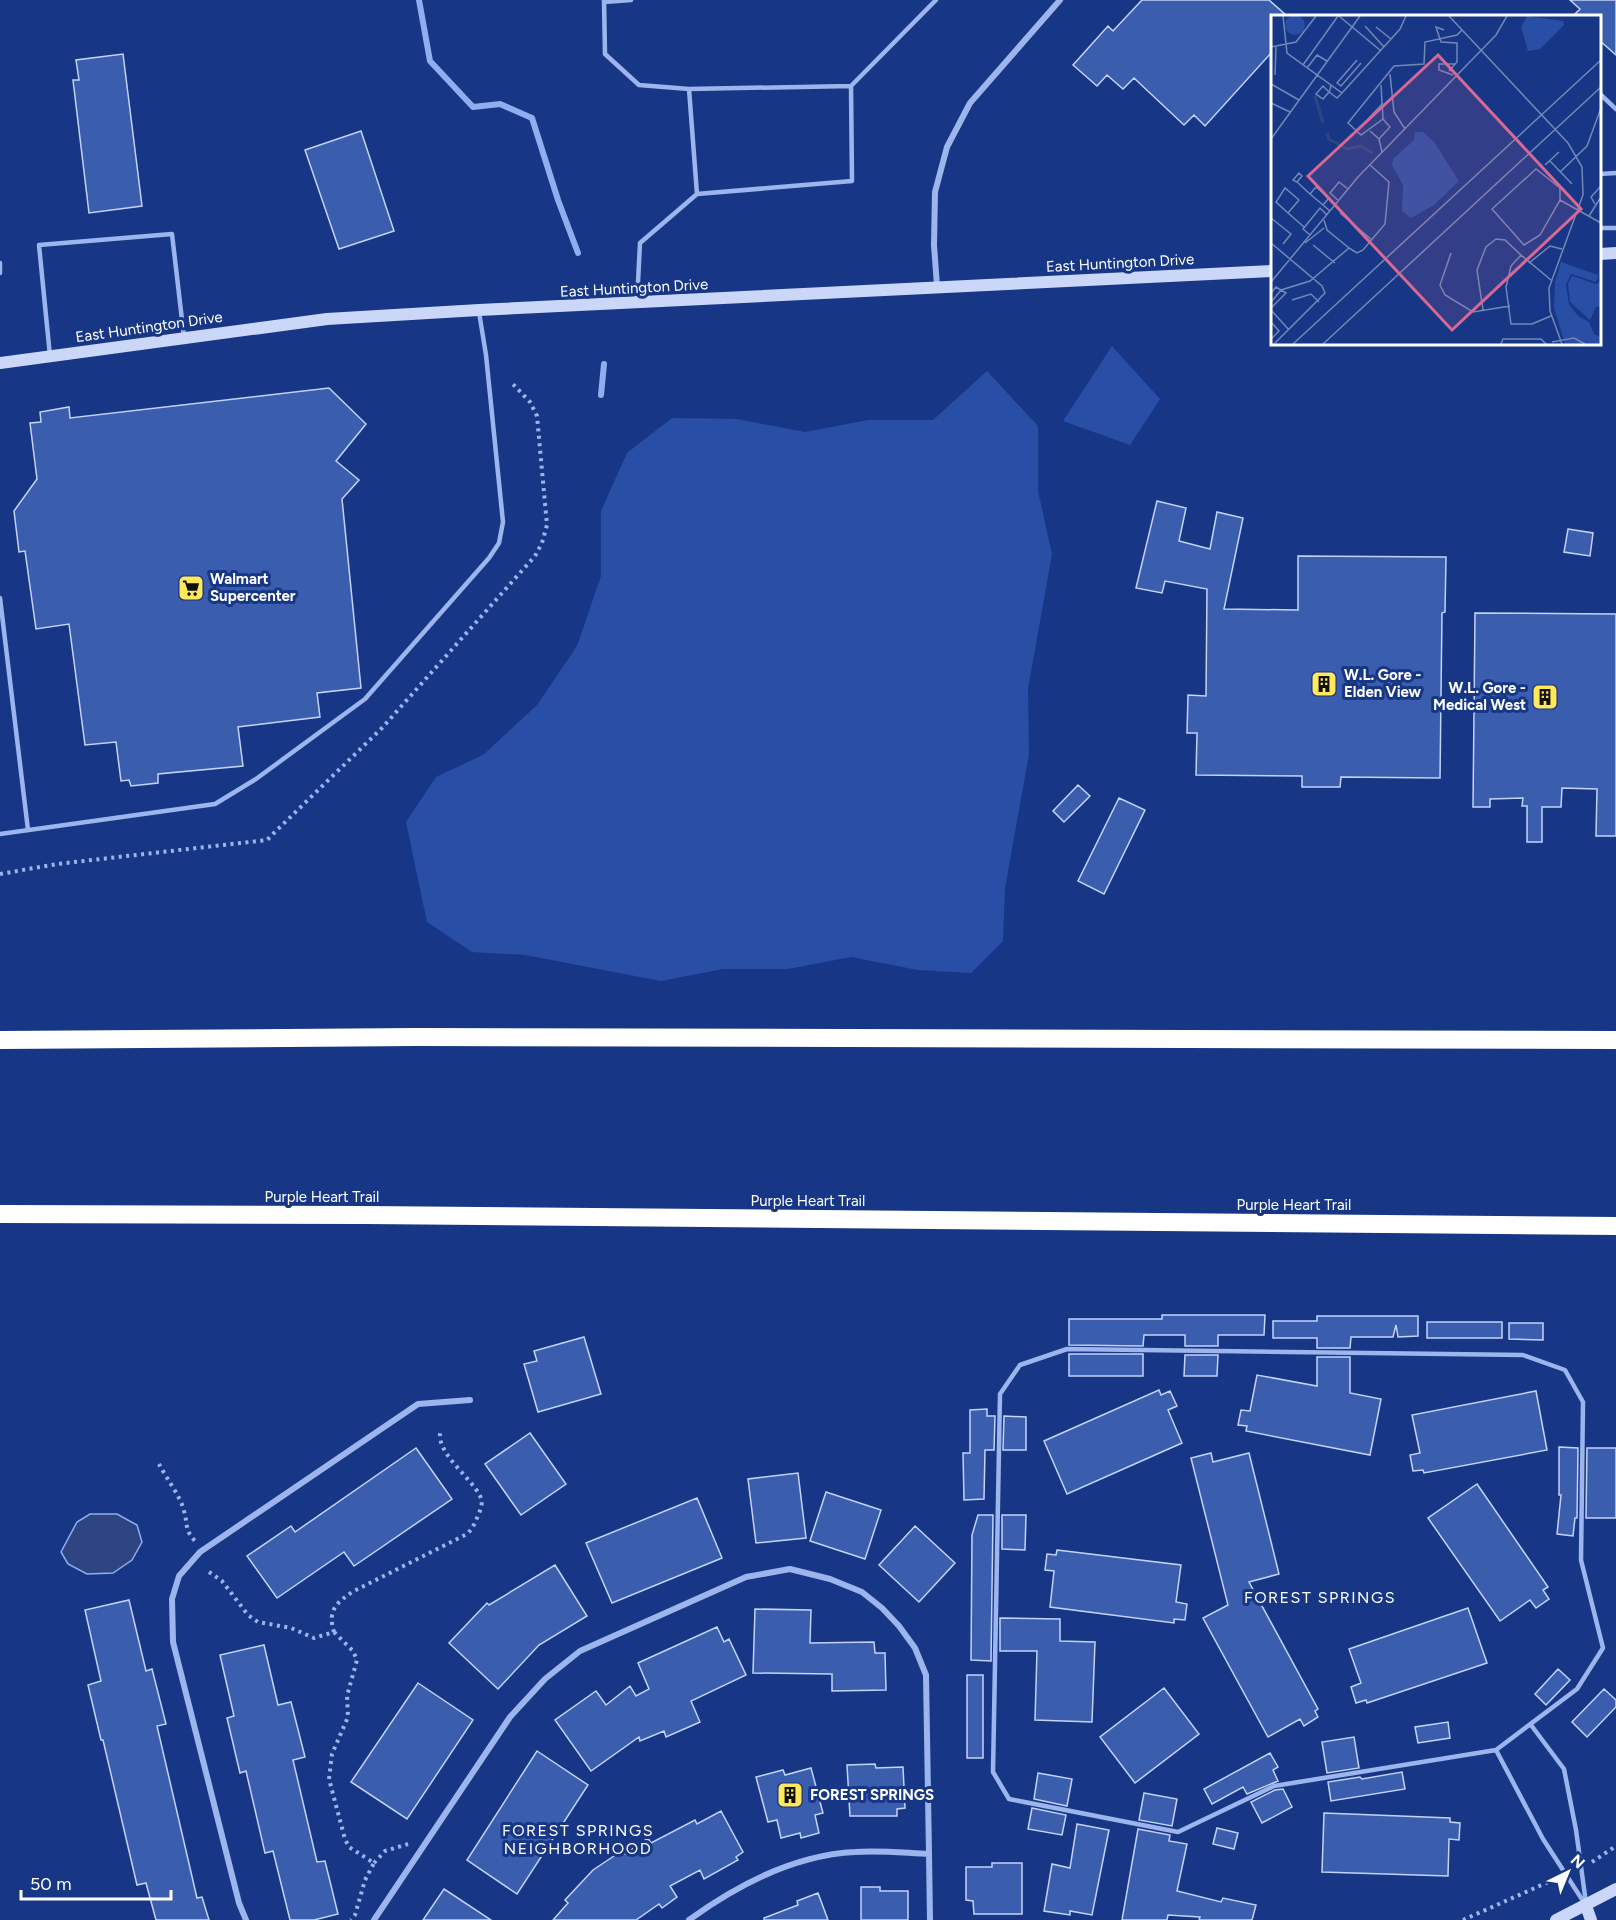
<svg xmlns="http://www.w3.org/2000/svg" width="1616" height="1920" font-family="Figtree,sans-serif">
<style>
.green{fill:#294ea5}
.water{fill:#2e4581;stroke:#8faef0;stroke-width:1.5}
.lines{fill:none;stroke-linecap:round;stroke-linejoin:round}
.stream{stroke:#8faef0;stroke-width:6}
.building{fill:#3b5dae;stroke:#c3d3fa;stroke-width:1.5}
.path{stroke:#9db5ed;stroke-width:4;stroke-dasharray:3 4.5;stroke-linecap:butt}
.lane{stroke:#9db5ed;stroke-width:4.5}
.street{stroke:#9db5ed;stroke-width:6}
.secondary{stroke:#cad7f9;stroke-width:12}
.highway{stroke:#fff;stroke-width:18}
.labels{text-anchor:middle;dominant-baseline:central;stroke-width:6;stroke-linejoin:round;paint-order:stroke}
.street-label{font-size:15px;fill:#fff;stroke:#173786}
.poi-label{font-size:15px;font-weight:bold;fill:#fff;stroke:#173786;text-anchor:start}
.neighbourhood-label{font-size:16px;letter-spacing:1.5px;fill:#fff;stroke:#173786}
.inset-river{fill:none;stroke:#2e4581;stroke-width:3}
.inset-road{fill:none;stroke:#7487b6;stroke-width:1.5}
.view{fill:#d76994;fill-opacity:0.15;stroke:#d76994;stroke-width:3}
.inset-edge{fill:none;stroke:#fff;stroke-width:3}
</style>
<rect width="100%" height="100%" fill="#173786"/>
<path class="green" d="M1112,346L1160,399L1130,445L1063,421Z
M987,371L1038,426V491L1052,554L1028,689L1029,754L1005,888L1003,941L971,973L918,970L851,957L788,969H723L661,981L525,955L472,952L427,922L406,822L436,777L483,755L537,705L577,646L601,576V511L627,453L672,418L737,419L805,432L868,420H933Z"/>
<path class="water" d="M90,1514H117L137,1525L142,1542L132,1560L113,1573L87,1574L68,1564L61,1552L77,1522Z"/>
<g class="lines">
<path class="stream" d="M419,0L430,61L473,107L500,104L532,118L558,200L578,253
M601,395L604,364"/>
</g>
<path class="building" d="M1142,0H1269L1287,16H1272V52L1205,126L1194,115L1184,125L1134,78L1123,89L1107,75L1097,86L1073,65L1108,26L1113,31Z
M1570,0H1616V55L1599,40V16H1573L1580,9Z
M123,54L142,206L89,213L73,80H79L76,60Z
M361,131L394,231L339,249L305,150Z
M329,388L366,424L336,461L359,480L342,499L361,688L317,693L320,717L238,727L243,766L158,774V783L131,786L129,780L121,781L116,742L85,745L69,624L36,629L25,551L19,552L14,511L37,479L30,423L41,422L40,412L69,407L70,418Z
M1157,501L1186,508L1179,541L1210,549L1217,512L1243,518L1224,609L1298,610V556L1446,557L1445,612L1442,613L1440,778L1341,777L1340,787H1302V776L1196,775L1197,733H1187L1188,695L1206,696L1207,589L1165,581L1162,593L1136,588Z
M1568,529L1593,533L1590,556L1564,552Z
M1475,613L1616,614V836H1596L1597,789L1562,788L1561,807H1542V842H1527V806H1522L1523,798L1490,799V807H1473Z
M1078,785L1090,796L1064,822L1053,811Z
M1119,798L1145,810L1104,894L1078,881Z
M1162,1315H1265L1264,1335H1218V1346H1185V1335H1144L1143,1346L1069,1345V1319H1162Z
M1317,1316H1418V1336L1398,1337L1396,1325L1393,1337H1351L1350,1348H1317V1338H1273V1321H1317Z
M1427,1322H1502V1338H1427Z
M1509,1323H1543V1340L1509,1339Z
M584,1337L601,1394L538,1412L524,1364L537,1361L534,1351Z
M1069,1354H1143V1376H1069Z
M1185,1355H1218L1217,1376H1184Z
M1317,1357H1350V1393L1381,1399L1370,1455L1246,1431L1247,1426L1238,1425L1241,1410L1250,1411L1257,1375L1317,1386Z
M1159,1390L1161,1395L1170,1391L1177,1406L1168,1410L1182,1443L1067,1494L1044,1441Z
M1536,1391L1547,1450L1424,1473L1423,1470L1413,1471L1410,1455L1420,1453L1412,1415Z
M987,1409V1416H995L994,1450H985L984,1499L964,1500L963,1453H970V1410Z
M1004,1416L1026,1417V1450H1003Z
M530,1433L566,1484L521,1515L485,1464Z
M1559,1447L1578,1448L1577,1518H1575L1573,1536L1557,1534L1561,1495H1559Z
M416,1448L452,1499L354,1566L344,1552L277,1598L247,1556L291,1526L295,1532Z
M1587,1448H1616V1518H1586Z
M1211,1453L1213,1462L1249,1453L1279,1574L1249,1582L1318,1709L1315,1711L1318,1717L1304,1726L1300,1719L1268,1737L1203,1618L1228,1605L1191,1458Z
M798,1473L806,1538L756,1543L748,1479Z
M1477,1484L1548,1587L1543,1590L1549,1599L1536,1608L1530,1600L1500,1621L1428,1518Z
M826,1492L881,1510L865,1559L810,1541Z
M697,1498L722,1558L612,1603L586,1543Z
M978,1515H993L991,1661L971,1660L972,1535Z
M1002,1515H1026L1025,1550L1002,1549Z
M915,1526L955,1563L919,1602L879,1565Z
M1057,1550L1181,1565L1176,1602L1187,1604L1185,1620L1174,1619V1623L1050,1607L1054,1571L1045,1570L1047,1554L1056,1555Z
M555,1565L587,1616L539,1645L498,1689L449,1643L487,1603L489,1605Z
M129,1600L146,1671L152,1669L166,1724L157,1726L197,1898L202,1897L209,1920H156L146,1883L137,1885L103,1740H101L88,1685L101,1681L85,1610Z
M1468,1608L1487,1663L1367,1703L1366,1700L1356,1703L1351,1687L1361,1683L1349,1649Z
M755,1609L811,1610L810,1643L874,1642L875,1653H885L886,1690L832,1691V1674L753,1673Z
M1000,1618L1060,1619V1641L1095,1642L1092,1722L1035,1720L1037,1651H1000Z
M717,1627L724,1642L729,1639L746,1675L691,1701L700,1722L666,1737L664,1731L640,1741L639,1737L591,1771L555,1720L596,1691L606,1705L630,1686L636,1696L649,1689L638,1663Z
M264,1645L278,1705L291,1702L305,1757L293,1760L317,1862L325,1861L338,1914L314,1920H290L273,1851L265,1853L246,1771L240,1773L227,1718L234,1716L220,1655Z
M1558,1669L1570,1680L1546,1705L1535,1694Z
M967,1675H983V1758H967Z
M418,1683L473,1720L407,1819L351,1782Z
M1164,1688L1199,1734L1135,1783L1100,1737Z
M1604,1689L1616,1700V1707L1587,1737L1572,1722Z
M1448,1722L1450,1738L1418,1743L1415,1727Z
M1354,1737L1359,1768L1327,1773L1322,1742Z
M537,1751L588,1785L517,1894L467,1860Z
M1270,1753L1278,1767L1273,1770L1278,1781L1247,1794L1243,1787L1212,1804L1204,1789Z
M875,1764L876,1768L903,1767L905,1808L897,1809V1816H850L847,1765Z
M811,1768L823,1813L815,1815L819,1833L801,1838L800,1833L781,1838L777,1820L768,1822L756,1777L783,1770L785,1775Z
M1402,1772L1405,1789L1331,1801L1328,1782L1360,1777L1362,1779Z
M1038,1773L1072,1779L1067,1806L1034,1799Z
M1283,1789L1292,1807L1262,1823L1251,1802L1275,1790Z
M1144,1793L1177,1799L1172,1826L1139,1820Z
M1032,1808L1066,1815L1062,1835L1028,1829Z
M721,1811L743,1852L736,1857L738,1860L704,1879L700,1870L670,1886L677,1897L662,1908L659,1904L636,1920H553L568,1903L565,1900L593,1870L623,1850L625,1854L648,1838L651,1843L695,1820L697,1824Z
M1324,1813L1450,1818V1822L1460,1823L1459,1840L1449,1839L1448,1876L1322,1872Z
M1077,1824L1109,1830L1092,1915L1070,1911V1915L1044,1911L1052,1864L1070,1868Z
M1217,1828L1238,1833L1234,1849L1213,1844Z
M1138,1829L1170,1835L1169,1841L1187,1844L1177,1891L1221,1902L1223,1898L1256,1905L1252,1920H1199L1200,1917L1168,1915L1167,1920H1122Z
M992,1863H1022V1914H974L973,1901L966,1900V1867H992Z
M861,1887H880V1891H908V1920H861Z
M444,1889L491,1920H423Z
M818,1893L828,1920H764V1918L798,1905L797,1901Z"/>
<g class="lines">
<path class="path" d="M0,874L57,864L267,840L276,831L382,728L535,556L542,543L547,525L537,416L530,402L511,382
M159,1464C166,1478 181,1497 184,1511C188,1524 184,1529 195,1541
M209,1572L222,1581L248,1615L258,1622L291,1628L314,1638L334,1632C327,1610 337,1602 354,1591L467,1534C472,1529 474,1525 477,1518C480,1511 484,1503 480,1496C471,1477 433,1451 441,1429
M334,1632L353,1651L357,1660L347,1696L348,1717L332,1754L329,1779L345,1839L349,1847L374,1863L365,1880L355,1915L351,1920
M1592,1862L1616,1846
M374,1863L385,1851L408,1844
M1463,1920L1555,1879"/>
<path class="lane" d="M604,0L605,54L639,85L689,89L851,86L936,0
M604,2L631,0
M1600,94L1616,109
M1600,174L1616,173
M697,194L852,181L851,86
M1600,228H1616
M0,263V273
M637,302L640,243L697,194L689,89
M50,356L39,245L172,234L184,337
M0,598L28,830
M0,834L215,804L256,779L365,699L489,558L499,543L503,522L486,355L479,312
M1067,1349L1523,1355L1565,1370L1583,1402L1581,1560L1603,1648L1577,1689L1496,1750L1274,1786L1178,1832L1009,1799L993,1772L1000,1394L1020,1365Z
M1531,1725L1564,1769L1576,1830L1586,1903
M1496,1750L1543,1839L1585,1904"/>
<path class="street" d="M937,286L934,245L935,192L947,147L970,103L1060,0
M246,1920L239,1903L173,1642L172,1599L179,1576L200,1552L418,1404L470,1400
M374,1920L510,1717L545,1679L580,1651L746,1577L790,1569L830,1579L862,1592L882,1608L899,1626L915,1648L926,1675L929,1854
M689,1920C737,1885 794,1855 855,1852C879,1850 905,1853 929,1854L930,1920"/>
<path class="secondary" d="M1600,254L1616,253
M0,363L327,319L479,310L1272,271
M1586,1906L1591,1920
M1556,1920L1616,1889"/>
<path class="highway" d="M0,1040L416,1037L1616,1040
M0,1214L365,1215L1616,1226"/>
</g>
<defs>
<g id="supermarket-square" transform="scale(1.35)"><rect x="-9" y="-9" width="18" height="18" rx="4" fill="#ffe859" stroke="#173786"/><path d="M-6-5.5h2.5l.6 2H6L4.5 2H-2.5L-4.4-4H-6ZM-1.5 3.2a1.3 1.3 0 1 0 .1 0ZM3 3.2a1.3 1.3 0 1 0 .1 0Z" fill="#111"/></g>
<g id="building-square" transform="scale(1.35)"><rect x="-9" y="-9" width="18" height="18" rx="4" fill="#ffe859" stroke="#173786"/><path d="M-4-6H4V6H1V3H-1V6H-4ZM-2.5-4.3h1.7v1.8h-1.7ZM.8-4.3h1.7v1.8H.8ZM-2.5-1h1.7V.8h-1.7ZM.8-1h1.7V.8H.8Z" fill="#111"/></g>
</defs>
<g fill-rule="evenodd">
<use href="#supermarket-square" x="191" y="588"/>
<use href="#building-square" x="1324" y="684"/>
<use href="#building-square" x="1545" y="697"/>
<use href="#building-square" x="790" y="1795"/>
</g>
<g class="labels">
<g class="street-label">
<text transform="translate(1120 263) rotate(-3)">East Huntington Drive</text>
<text transform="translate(634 288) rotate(-3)">East Huntington Drive</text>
<text transform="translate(149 327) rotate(-8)">East Huntington Drive</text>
<text x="322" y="1197">Purple Heart Trail</text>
<text x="808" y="1201">Purple Heart Trail</text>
<text x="1294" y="1205">Purple Heart Trail</text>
</g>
<g class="poi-label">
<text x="210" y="579">Walmart<tspan x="210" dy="17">Supercenter</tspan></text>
<text x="1344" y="675">W.L. Gore -<tspan x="1344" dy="17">Elden View</tspan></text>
<text x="1526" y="688" text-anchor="end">W.L. Gore -<tspan x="1526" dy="17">Medical West</tspan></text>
<text x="810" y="1795">FOREST SPRINGS</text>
</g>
<g class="neighbourhood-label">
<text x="1320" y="1597">FOREST SPRINGS</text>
<text x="578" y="1830">FOREST SPRINGS<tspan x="578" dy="18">NEIGHBORHOOD</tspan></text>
</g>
</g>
<g transform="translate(1271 15)">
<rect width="330" height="330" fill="#173786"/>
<path d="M14 10a10 10 0 1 1 20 0a10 10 0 1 1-20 0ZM256,1L292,6L293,10L269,34L257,36L250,12ZM144,117H152L163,127L188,166L163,190L140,203L131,196L132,170L121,150L122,144L143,125ZM290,247L327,260L330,253L325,267L300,259L295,270L298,289L307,301L318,307L323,319L330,322V329H294L283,293L284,267ZM301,261L325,269L330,266V291L325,292L319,305L299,287L297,268Z" fill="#294ea5"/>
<path class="inset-river" d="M44,81L52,108M56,118L58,124L76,134L89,131L102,138"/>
<path class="inset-road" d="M12,1L16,38L71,78L129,14L135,1M68,1L110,36M178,1L297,128L311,152L312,180L278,273L279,296L291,329M94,11L113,32M105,12L120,24M173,15L165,12L170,27L186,28V47L178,56M0,32L25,27L45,1M86,45L66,68L70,71L90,48M32,50L67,1M36,53L46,40L56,46M119,59L123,97L134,114M4,60L5,32M182,60L168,55V49H184M0,69L28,85M60,70L59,75L58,77L52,84L45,79L52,71L58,77L66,83L71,78M110,70L112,104L90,120L77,108L123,51L153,49L154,27L186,20L191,15M0,88L19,97M86,116L112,88M99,116L108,124L111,137M0,124L89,1M108,124L119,112L112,104M279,146L301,169M274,150L288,137M265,154L289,173V185L269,220L253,230L221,194ZM289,157L316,131L330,93M26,167L31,161L28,158L22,165L26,167L39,179L52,190L59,196M39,179L45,172L58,183L52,190M289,185L330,208M68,186L59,178L68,167L77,174M324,189L320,182L330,171M17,198L28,185L14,173L5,187L17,198L33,212M69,198L101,225M318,201L330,182M0,203L20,219L12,229M53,205L56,215L78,233M39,220L32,214L49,193L56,200M0,228L51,271L54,278L3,329M34,228L53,213M42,230L64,248M180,238L169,270L174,280L202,297L239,291M258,248L279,231L291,234M280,265L250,240L240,251L235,272L240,309H261L280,301M0,267L87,162L225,20L236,1M0,278L5,272L15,278L0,293M21,285L40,279L48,287M1,286L10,275L39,266L78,233L86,238L92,235L114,209L118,167L99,150M0,295L18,315M212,295L206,255L215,232L225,224L234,225L250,240M0,307L8,316L0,324M281,327L303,323L314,329M22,329L330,45M52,329L330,72M230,329L232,324H270L275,329"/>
<path class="view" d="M167,40L310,194L181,315L37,161Z"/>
<rect width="330" height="330" class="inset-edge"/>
</g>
<g transform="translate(1568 1872) rotate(43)" stroke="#173786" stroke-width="4.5" paint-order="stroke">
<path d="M0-4.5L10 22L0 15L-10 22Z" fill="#ffffff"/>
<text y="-9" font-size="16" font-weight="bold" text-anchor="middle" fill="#ffffff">N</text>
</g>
<path d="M21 1890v9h150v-9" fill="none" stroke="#ffffff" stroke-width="3"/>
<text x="30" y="1890" font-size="18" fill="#ffffff" stroke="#173786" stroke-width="4.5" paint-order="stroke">50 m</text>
</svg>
